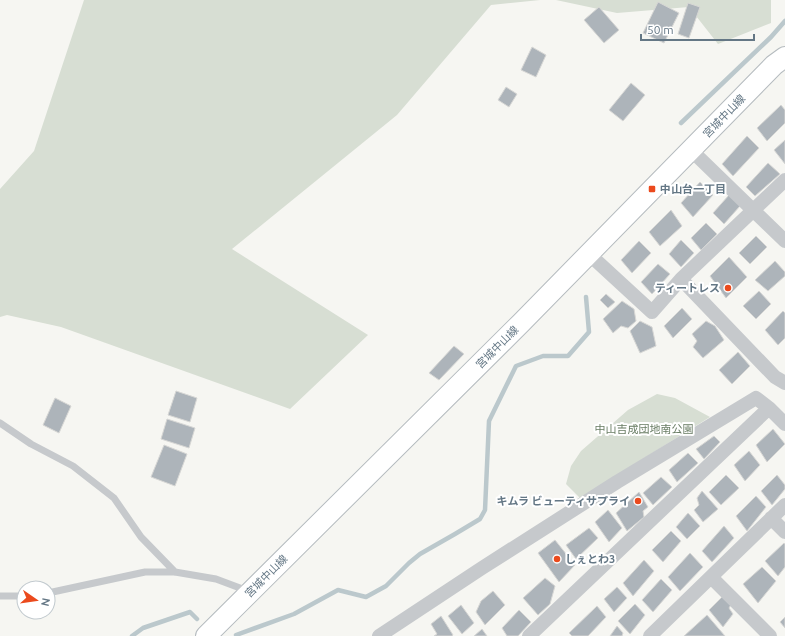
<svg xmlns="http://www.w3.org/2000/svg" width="785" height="636" font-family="Ubuntu,'Noto Sans JP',sans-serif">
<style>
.green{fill:#d7ded3}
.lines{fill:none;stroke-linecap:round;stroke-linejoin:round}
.stream{stroke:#bbc8cc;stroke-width:4.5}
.building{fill:#adb4ba;stroke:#d7d7d5}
.secondary-casing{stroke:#b5bbbf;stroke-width:22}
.lane{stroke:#c6c9cc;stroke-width:7}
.street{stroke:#c6c9cc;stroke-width:14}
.secondary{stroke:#fff;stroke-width:20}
.poi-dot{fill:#eb4a1d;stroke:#fff;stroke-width:1.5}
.labels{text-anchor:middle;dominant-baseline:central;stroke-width:4;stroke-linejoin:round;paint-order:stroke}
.street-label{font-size:11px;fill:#647785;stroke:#fff}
.poi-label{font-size:11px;font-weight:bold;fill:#647785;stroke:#fff;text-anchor:start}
.park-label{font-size:11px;fill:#687c63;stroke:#fff}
</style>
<rect width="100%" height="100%" fill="#f6f6f2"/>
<path class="green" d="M84,0H540L491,5L397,115L232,249L368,335L290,409L61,327L7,315L0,317V189L34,151Z
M556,0H771V23L718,44L689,7L617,13Z
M657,394L675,398L710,417L580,498L566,484L571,466L581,451L628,410Z"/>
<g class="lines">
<path class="stream" d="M681,123L771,37L785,21
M236,635L294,614L338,590L366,597L386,586L409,563L420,554L455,534L480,519L485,510L489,421L516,366L543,356H568L589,332L586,297
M132,636L143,628L190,612L197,619"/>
</g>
<path class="building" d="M658,2L679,13L664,43L643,33Z
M688,3L700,7L689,38L678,34Z
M599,7L619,30L604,43L584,20Z
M532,47L546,55L536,77L521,70Z
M631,83L645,95L623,121L609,110Z
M506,87L517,94L509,107L498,100Z
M781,105L785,110V123L767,141L757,128Z
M747,136L759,148L733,176L722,164Z
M785,140V164L774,150Z
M768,163L780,174L755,196L746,187Z
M700,182L713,195L693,217L681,203Z
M729,195L740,206L724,224L713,213Z
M671,210L682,226L660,246L649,232Z
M706,223L717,234L701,250L691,238Z
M756,236L767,247L750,264L739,253Z
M681,240L694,253L681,267L669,254Z
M639,241L651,253L632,273L621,260Z
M729,257L747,277L726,298L710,276Z
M775,261L785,272V276L768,291L755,280Z
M658,264L670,274L652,294L641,282Z
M759,291L771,304L756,319L743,306Z
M606,294L615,302L608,308L600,300Z
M622,301L634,309L636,321L628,328L621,326L613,333L603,319Z
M682,308L692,319L673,338L664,326Z
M783,311L785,313V338L778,345L765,330Z
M640,321L652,327L656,346L640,353L630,331Z
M706,321L715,326L724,340L703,358L693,347L697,341L692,334Z
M454,346L464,354L439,380L429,373Z
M738,352L750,366L732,384L719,370Z
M176,391L197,398L190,422L168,415Z
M55,398L71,406L59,433L43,425Z
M167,419L195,428L189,448L161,439Z
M773,429L785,444L767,462L756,445Z
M714,436L720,442L704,459L696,449Z
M164,445L187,454L175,486L151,477Z
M749,451L760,465L745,481L734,465Z
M688,453L698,463L677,482L669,470Z
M726,475L739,488L721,505L709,492Z
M777,475L785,485V489L772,505L761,491Z
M661,477L672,487L653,505L643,493Z
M702,491L718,509L703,522L694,510L699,505L697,498Z
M639,492L648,507L643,511L644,517L627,531L616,513Z
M756,496L766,507L747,531L736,516Z
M608,510L622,528L609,542L595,522Z
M688,513L700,526L687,539L676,527Z
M724,526L734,538L712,562L702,551Z
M589,528L598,538L576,559L566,545Z
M671,531L681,541L663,562L652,550Z
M555,540L575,565L559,582L538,553Z
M784,543L785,544V567L778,576L765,561Z
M690,553L703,567L680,591L668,577Z
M644,560L654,571L633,596L623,583Z
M762,567L776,581L758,603L743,584Z
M545,578L555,586L550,604L538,615L523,598Z
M661,579L672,590L653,612L642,600Z
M617,587L627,598L614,612L604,599Z
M493,591L505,605L485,625L476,612L481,601Z
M723,596L732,603L729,608L733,614L723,627L709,610Z
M635,604L645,615L630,634L618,621Z
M461,605L474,623L462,634L448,616Z
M597,606L606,617L588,636H572L569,633Z
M519,610L531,622L518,636H507L502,628Z
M707,615L725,636H684Z
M441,616L453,635L452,636H434L437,634L431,624Z
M785,617V628L780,622Z
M617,626L623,633L622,636H610Z
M482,629L487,636H474Z"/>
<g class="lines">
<g class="secondary-casing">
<path id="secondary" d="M206,636L521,323L774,65L785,57"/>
</g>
<path class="lane" d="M0,423L31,444L73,466L114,498L141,537L175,572
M48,593L145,572H175L216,579L248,591
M0,596H24"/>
<path class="street" d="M691,150L785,241
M589,254L652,312L681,279L785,180
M681,279L775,377L785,383
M771,518L785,532
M711,577L770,636
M379,636L482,568L617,482L756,398L769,408L785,424
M529,636L769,408
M650,636L785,505"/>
<use href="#secondary" class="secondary"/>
</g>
<g class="poi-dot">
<rect x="648" y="185" width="8" height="8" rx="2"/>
<circle cx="728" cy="288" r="4"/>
<circle cx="638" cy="501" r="4"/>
<circle cx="557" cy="559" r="4"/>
</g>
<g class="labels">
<g class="street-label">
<text transform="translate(724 116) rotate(-46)">宮城中山線</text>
<text transform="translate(497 347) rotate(-45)">宮城中山線</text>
<text transform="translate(266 576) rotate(-45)">宮城中山線</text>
</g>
<g class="poi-label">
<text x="660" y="189">中山台一丁目</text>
<text x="720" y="288" text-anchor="end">ティートレス</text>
<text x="630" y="501" text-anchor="end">キムラ ビューティサプライ</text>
<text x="565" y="559">しぇとわ3</text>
</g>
<g class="park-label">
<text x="644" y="429">中山吉成団地南公園</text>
</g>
</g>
<g transform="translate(36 600) rotate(103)"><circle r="19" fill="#ffffff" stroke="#c1c9ce"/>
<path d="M0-3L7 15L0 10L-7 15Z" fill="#eb4a1d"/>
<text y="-6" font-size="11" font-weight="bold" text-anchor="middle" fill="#647785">N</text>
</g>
<path d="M641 34v6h113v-6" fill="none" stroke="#647785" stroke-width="2"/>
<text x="647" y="34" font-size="12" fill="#647785" stroke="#ffffff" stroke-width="3" paint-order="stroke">50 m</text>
</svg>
